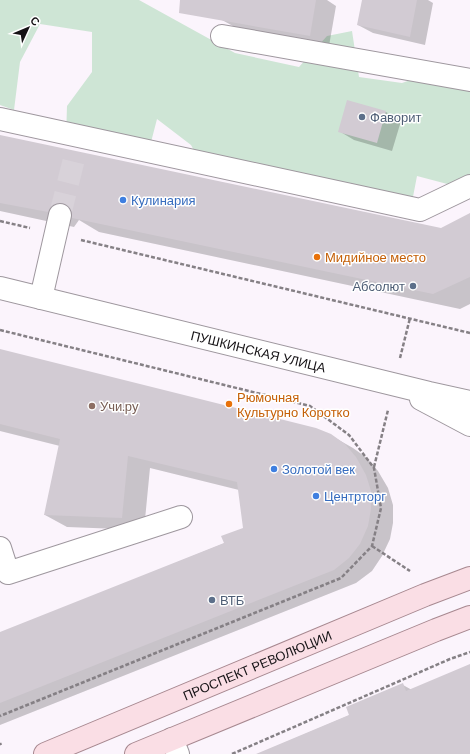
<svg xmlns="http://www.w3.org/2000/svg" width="470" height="754" font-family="'DM Sans',sans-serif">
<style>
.green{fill:#cee5d5}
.shadow{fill:#0003}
.building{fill:#d2cbd3}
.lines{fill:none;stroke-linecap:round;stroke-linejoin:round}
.minor-tunnel{stroke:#d8d2d9;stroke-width:22;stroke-dasharray:22 11;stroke-linecap:butt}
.minor-casing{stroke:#9e979e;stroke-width:24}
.major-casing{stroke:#a78890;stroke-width:24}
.path{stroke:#858085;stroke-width:2.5;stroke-dasharray:4 2;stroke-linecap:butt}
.minor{stroke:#fff;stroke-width:22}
.major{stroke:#fadee5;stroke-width:22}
.service-dot{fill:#5c6f8a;stroke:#fff;stroke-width:1.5}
.shop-dot{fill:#3f7fe0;stroke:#fff;stroke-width:1.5}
.food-dot{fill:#e8710a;stroke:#fff;stroke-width:1.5}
.education-dot{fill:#8d6e63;stroke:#fff;stroke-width:1.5}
.labels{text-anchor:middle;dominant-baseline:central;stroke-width:3;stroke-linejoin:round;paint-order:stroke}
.service-label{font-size:13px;fill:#4e5e75;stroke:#fff;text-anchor:start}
.shop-label{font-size:13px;fill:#366cbe;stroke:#fff;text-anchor:start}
.food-label{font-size:13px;fill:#c56008;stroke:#fff;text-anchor:start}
.street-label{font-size:13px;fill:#151215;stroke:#fff}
.education-label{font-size:13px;fill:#785e54;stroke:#fff;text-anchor:start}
</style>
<rect width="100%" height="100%" fill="#fbf4fc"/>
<path class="green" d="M0,0H139L235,53L299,67L327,36L352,31L359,77L402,83L451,66L470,74V190L417,176L412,202L203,167L191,145L157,119L150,146L66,138L67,106L92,72V32L40,24L20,62L14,110L0,105Z"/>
<path class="shadow" d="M226,0H327L336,6L329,46L242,31L222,20Z
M363,0H428L433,3L425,45L373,33L358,25Z
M348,101L386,112L401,121L392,151L354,140L339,131Z
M0,136L441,229L470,214V304L460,309L99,232L79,220L74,227L0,211Z
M0,351L330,435L353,448L367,458L378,471L388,488L393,505V523L390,539L382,556L372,571L356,583L0,725V634L225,543L244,529L239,490L150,468L144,530L67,527L45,515L60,446L0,431Z
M470,665V754H258L350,715L403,685L412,690Z"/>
<path class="building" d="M180,0H316L310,36L179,13Z
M362,0H417L410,37L357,25Z
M347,100L386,111L377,143L338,132Z
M0,135L441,228L470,213V277L433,294L72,218V212L69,206L62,203H57L51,206L48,212L0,203Z
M0,349L316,428L331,434L345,444L356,457L366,475L371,491V509L368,526L360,544L349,558L334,570L0,703V632L224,543L221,536L243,528L237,482L128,456L122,518L44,515L60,439L0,424Z
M470,664V754H256L349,715L346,707L403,683L406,691Z"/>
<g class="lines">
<path class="minor-tunnel" d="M60,215L76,151"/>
<g class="minor-casing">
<g id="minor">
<path d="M222,36L470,80"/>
<path d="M0,119L420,210L470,186"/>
<path id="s1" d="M0,288L429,393L470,402"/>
<path d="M41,298L60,215"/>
<path d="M421,399L470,425"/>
<path d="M0,548L8,573L181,517"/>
<path d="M172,739L178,754"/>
</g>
</g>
<g class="major-casing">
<g id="major">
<path id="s2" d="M45,754L425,595L470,578"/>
<path d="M136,754L436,630L470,617"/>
</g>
</g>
<path class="path" d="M0,221L30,228
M81,240L470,333
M0,330L310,406L349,435L374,468L381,508L372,546L341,578L0,716
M400,358L410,318
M374,467L388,410
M372,546L410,571
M0,743L1,745
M232,754L450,659L470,652"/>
<use href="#minor" class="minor"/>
<use href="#major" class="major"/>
</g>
<g class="service-dot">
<circle cx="362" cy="117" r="4"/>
<circle cx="413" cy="286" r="4"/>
<circle cx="212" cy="600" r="4"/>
</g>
<g class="shop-dot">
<circle cx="123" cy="200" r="4"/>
<circle cx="274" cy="469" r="4"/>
<circle cx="316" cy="496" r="4"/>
</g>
<g class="food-dot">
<circle cx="317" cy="257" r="4"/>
<circle cx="229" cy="404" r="4"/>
</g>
<circle class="education-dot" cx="92" cy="406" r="4"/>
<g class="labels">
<g class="service-label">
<text x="370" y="117">Фаворит</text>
<text x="405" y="286" text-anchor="end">Абсолют</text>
<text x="220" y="600">ВТБ</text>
</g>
<g class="shop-label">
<text x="131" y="200">Кулинария</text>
<text x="282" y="469">Золотой век</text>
<text x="324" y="496">Центрторг</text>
</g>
<g class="food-label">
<text x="325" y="257">Мидийное место</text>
<text x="237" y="397">Рюмочная<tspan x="237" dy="15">Культурно Коротко</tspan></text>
</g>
<g class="street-label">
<text stroke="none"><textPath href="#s1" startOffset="266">ПУШКИНСКАЯ УЛИЦА</textPath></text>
<text stroke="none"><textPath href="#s2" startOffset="230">ПРОСПЕКТ РЕВОЛЮЦИИ</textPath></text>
</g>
<g class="education-label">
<text x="100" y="406">Учи.ру</text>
</g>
</g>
<g transform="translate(28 28) rotate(46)" stroke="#ffffff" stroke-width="3" paint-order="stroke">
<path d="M0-3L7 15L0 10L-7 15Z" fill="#151215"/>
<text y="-6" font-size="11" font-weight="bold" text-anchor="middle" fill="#151215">С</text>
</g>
</svg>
